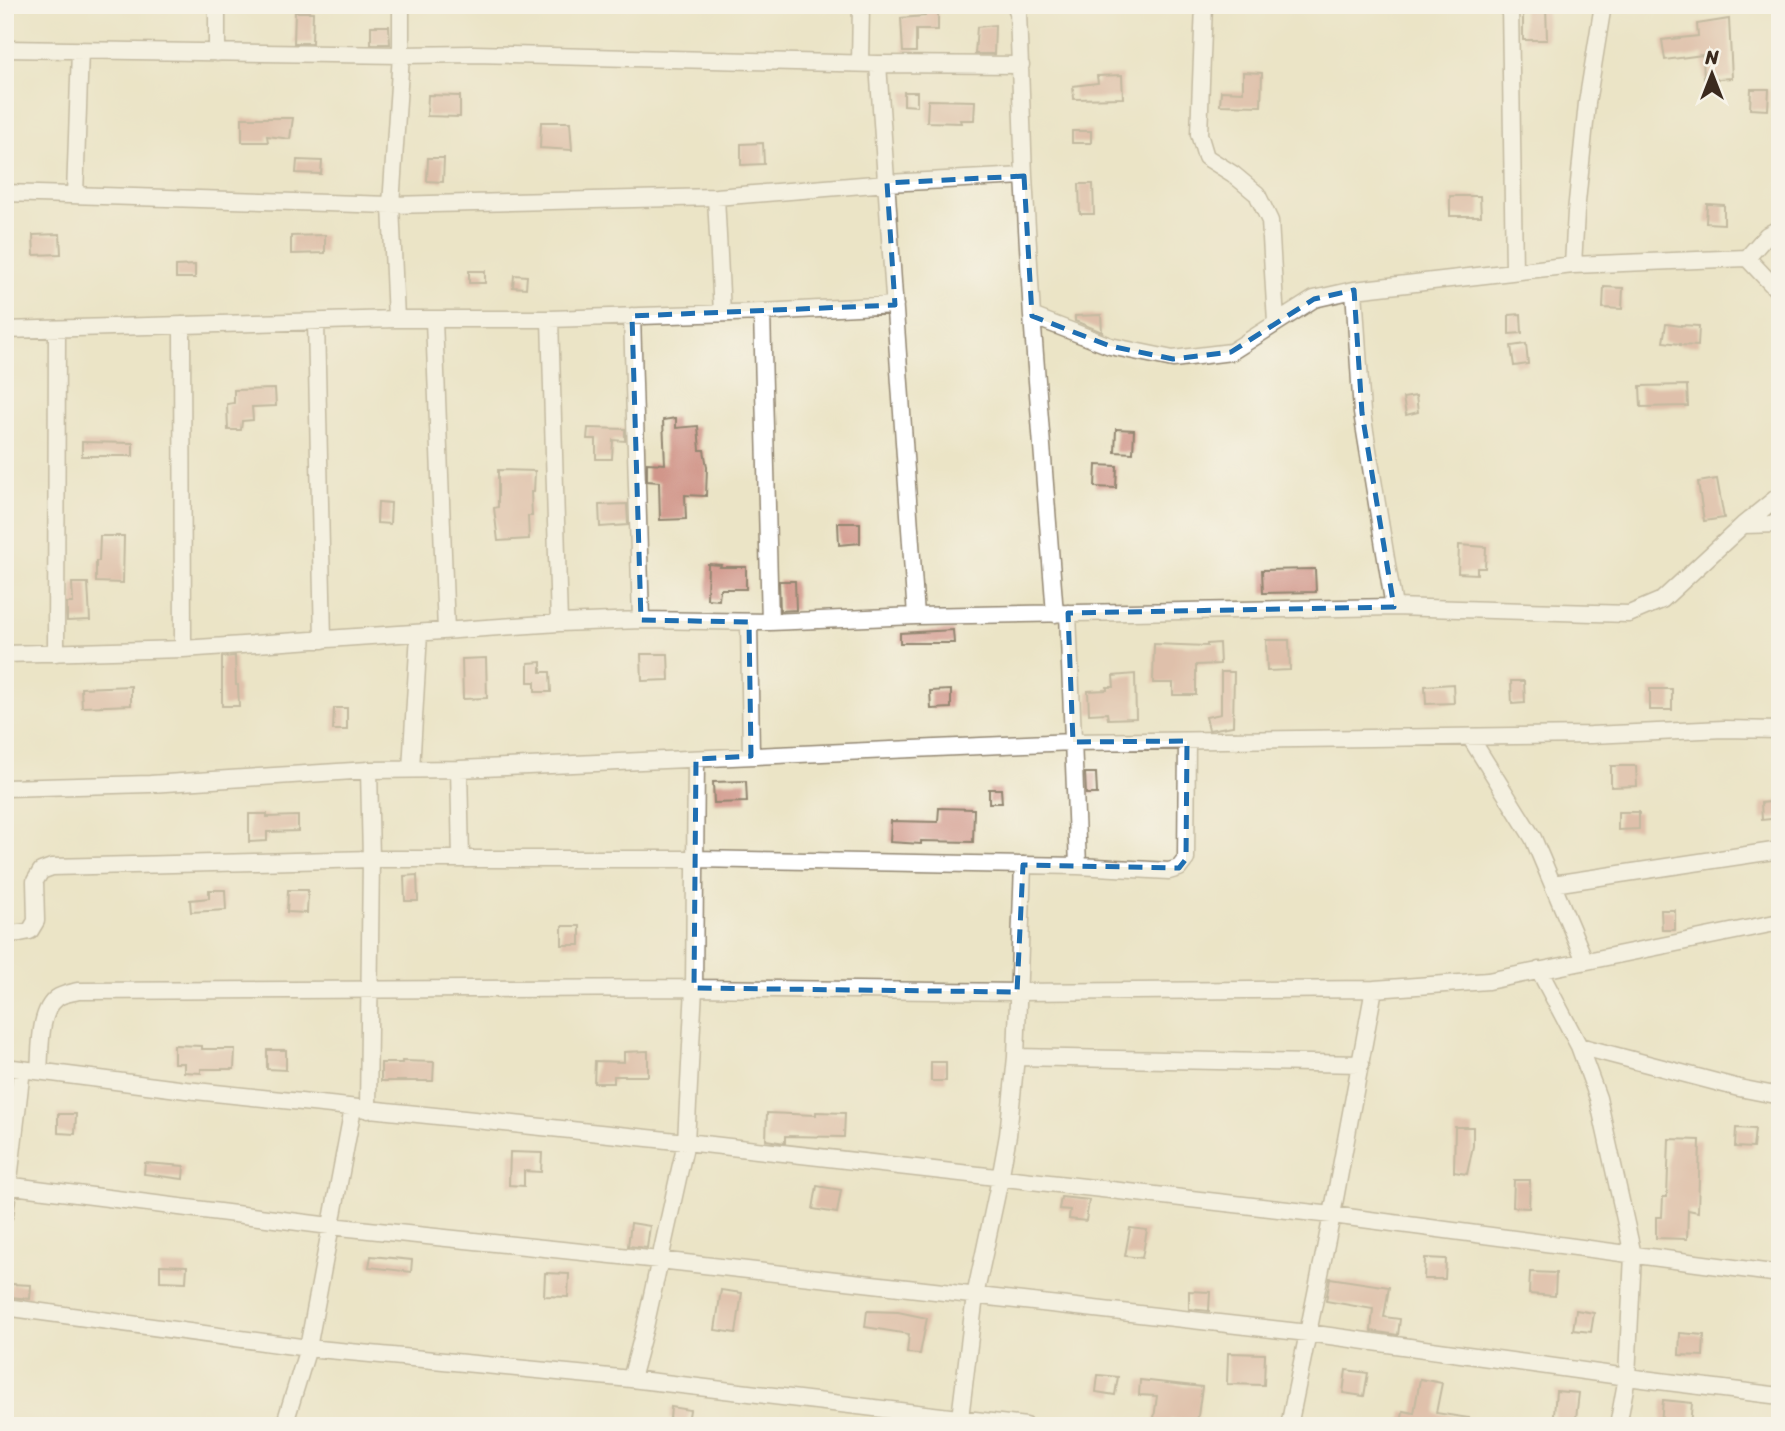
<svg xmlns="http://www.w3.org/2000/svg" width="1785" height="1431" font-family="Sriracha,sans-serif">
<style>
.building{fill:#d1968a}
.lines{fill:none;stroke-linecap:round;stroke-linejoin:round}
.minor-casing{stroke:#938772;stroke-width:19}
.minor{stroke:#fff;stroke-width:16}
.marked{fill:none;stroke:#1f6fb2;stroke-width:5;stroke-dasharray:14 9;stroke-linejoin:round}
</style>
<rect width="100%" height="100%" fill="#f7f3e8"/>
<filter id="ink" filterUnits="userSpaceOnUse"><feTurbulence type="fractalNoise" baseFrequency=".0143" numOctaves="2"/><feDisplacementMap in="SourceGraphic" scale="14" xChannelSelector="R" yChannelSelector="G"/><feConvolveMatrix kernelMatrix="1 2 1 2 8 2 1 2 1" color-interpolation-filters="sRGB"/></filter>
<filter id="wash" filterUnits="userSpaceOnUse"><feTurbulence type="fractalNoise" baseFrequency=".00686" numOctaves="4" result="noise"/><feDisplacementMap in="SourceGraphic" scale="28" xChannelSelector="R" yChannelSelector="G"/><feGaussianBlur stdDeviation="1.57" result="paint"/><feColorMatrix in="noise" values="0 0 0 0 0 0 0 0 0 0 0 0 0 0 0 0 0 1.4 0 .05"/><feComposite in="paint" operator="in"/></filter>
<g filter="url(#wash)">
<rect width="100%" height="100%" fill="#ebe4c6"/>
<g id="blocks">
<path class="building" d="M1523,5H1546L1547,40H1523Z
M925,8H938V30H916V52H903L901,18L925,16Z
M295,12H313L312,43H294Z
M1729,19L1732,78L1704,80L1703,55L1665,60L1662,40L1698,36L1697,24Z
M995,25L994,54H975L977,27Z
M371,26H389L390,44H371Z
M1243,72L1262,73L1261,106L1220,105L1221,91L1243,92Z
M1122,75L1123,98L1074,99L1073,86L1098,83L1097,76Z
M1751,89H1769L1768,110L1750,109Z
M904,92H917V106L904,105Z
M428,95L460,96V117L427,116Z
M928,100L975,101L974,120H960L961,123L927,122Z
M242,118H293L290,139L267,136L268,142H242Z
M541,122H570L572,150L540,148Z
M1072,131H1091V143H1072Z
M763,143L764,164L741,165V144Z
M428,158H444L443,182L427,181Z
M297,160L322,161L321,174L296,173Z
M1079,184H1093L1094,214H1080Z
M1450,196H1480L1481,216H1450Z
M1707,204L1724,205V224L1706,223Z
M60,234L61,254L34,255L33,235Z
M325,235V253L291,254V236Z
M195,265V278H176V266Z
M469,271H485V283H469Z
M514,275L527,276L526,288L513,287Z
M1604,287L1623,288L1622,309L1603,308Z
M1521,314L1522,333L1509,334V315Z
M1101,315L1102,332L1075,321V316Z
M1666,324L1681,326V325L1699,326L1698,346L1680,345V344L1663,342Z
M1526,344L1528,364L1514,366L1511,346Z
M1687,385L1688,406L1641,407L1640,386Z
M275,389L276,406L252,407L253,420L242,421L241,430H228L227,404L234,403V390Z
M1416,396L1418,412L1406,415L1403,398Z
M676,418V428L698,426L700,450H704L707,467L706,496L685,495L686,519L660,520L659,482L647,481V463L665,464L663,420Z
M588,428L625,429V441L613,440L612,459H596V439H587Z
M1116,429L1134,430L1133,453L1115,452Z
M82,442L133,443V456H82Z
M1096,465L1117,466L1116,488L1095,487Z
M498,470L535,471L534,492H531L532,516H528L529,539L498,541L494,508L498,507Z
M1717,479L1724,518L1704,521L1698,482Z
M378,502L391,503L390,524L377,523Z
M627,504L628,525L600,527L599,505Z
M838,523H860V543L839,545Z
M100,536H124L123,583L96,582V561H99Z
M1459,545L1486,547L1485,568H1477V574L1458,573Z
M708,564L721,565L720,567H746V589H720L719,600L707,599Z
M1315,569L1316,592L1263,593L1262,570Z
M779,581H795L796,610L780,611Z
M72,583H88L90,620L67,621V603H73Z
M953,630L954,643H900V633Z
M1266,640H1289L1290,670L1267,671Z
M1219,643L1220,664L1196,665V695H1173V683H1153L1154,644L1207,646V644Z
M641,654H668L669,680L642,681Z
M235,656L236,685H238L239,706H222V657Z
M486,658L487,698L463,699L462,659Z
M541,662V672H550L551,692H535V682H528V663Z
M1221,672H1234L1233,726L1209,730L1206,717L1221,714Z
M1135,674L1136,718L1108,719L1107,713L1089,714L1088,691L1107,690V687H1114L1113,676Z
M1511,681H1524L1525,703L1512,704Z
M1453,684L1454,703L1426,704L1425,686Z
M131,686V705L82,707L81,688Z
M1650,689H1672V710H1650Z
M951,690V708L931,709L930,691Z
M334,708H347V730H333Z
M1611,766H1636L1637,786L1611,787Z
M1085,773H1096L1097,794H1086Z
M746,781L747,802L714,803L713,782Z
M989,789H1001L1002,803H989Z
M1780,801V818L1762,820L1761,803Z
M939,808L974,809L973,842L921,841V844L890,842L891,821L938,822Z
M1618,812H1639V829L1618,830Z
M249,814H267V817L298,816V831L267,832V841L249,842Z
M417,875L418,901H405L404,876Z
M209,890H225L226,910L191,912L190,900L209,898Z
M288,890H308L307,913L287,912Z
M1661,910H1675V930H1662Z
M562,926H580V945H562Z
M174,1045L202,1046V1049H235L234,1069H201V1073L184,1072V1063H174Z
M267,1050H286V1070L267,1069Z
M648,1051V1076H614V1083H594L595,1061L624,1062V1052Z
M402,1061L434,1062L433,1081H381V1063H402Z
M931,1062H946V1081H931Z
M816,1112L845,1113L844,1137L785,1136V1143L766,1140L767,1113L816,1115Z
M58,1114H76L75,1134L58,1133Z
M1455,1127H1473V1146L1467,1174L1454,1172Z
M1736,1128L1755,1129L1753,1148L1735,1147Z
M1669,1139L1700,1140L1698,1212L1688,1210L1687,1239L1656,1238V1217H1662L1663,1197H1667Z
M510,1152L542,1153L541,1172L524,1171V1186L509,1185Z
M145,1163L184,1166L183,1179L144,1174Z
M1514,1180H1530L1529,1208L1513,1207Z
M817,1186L841,1190L837,1213L813,1209Z
M1061,1197L1089,1200L1086,1221L1069,1219L1070,1210L1059,1209Z
M631,1223L650,1226L647,1248L628,1246Z
M1130,1228L1147,1230L1142,1258L1125,1256Z
M371,1256L412,1260L411,1272L369,1267Z
M1425,1258L1446,1259L1445,1279H1424Z
M160,1265L187,1266L186,1282L160,1281Z
M1530,1272L1556,1273L1555,1296L1529,1294Z
M545,1273L569,1274L568,1297L544,1296Z
M1330,1278L1389,1287L1384,1317L1400,1319L1398,1335L1371,1331L1373,1309L1326,1301Z
M11,1284L31,1285L30,1299L10,1297Z
M721,1290L742,1293L736,1333L715,1330Z
M1189,1291L1210,1292L1209,1311L1189,1309Z
M1576,1310L1594,1313L1591,1332L1573,1330Z
M867,1311L898,1312L927,1318L920,1354L907,1353L909,1334L865,1327Z
M1680,1333L1704,1335L1703,1356L1679,1355Z
M1228,1353L1265,1354L1264,1385L1227,1384Z
M1346,1370L1368,1373L1364,1396L1343,1393Z
M1098,1375L1118,1377L1115,1395L1096,1392Z
M1420,1379L1442,1383L1436,1413L1469,1418L1468,1426H1401L1403,1411L1414,1413Z
M1140,1380L1202,1387L1197,1423L1171,1419L1170,1426H1153L1157,1396L1139,1395Z
M1556,1391L1579,1393L1575,1426H1553Z
M1663,1400L1692,1403L1690,1426L1661,1423Z
M671,1407L690,1410L688,1422L670,1419Z"/>
</g>
</g>
<g filter="url(#ink)">
<use href="#blocks" fill-opacity="0" stroke="#938772" stroke-width="2"/>
<g class="lines">
<g class="minor-casing">
<path id="minor" d="M1015,5L1018,12L1024,176L1032,316L1055,614
M1204,5L1199,134L1206,157L1233,174L1257,194L1270,221L1276,322
M1510,5L1514,271
M5,49L401,55L473,54L878,64L1021,65
M217,53V5
M860,63L861,5
M878,64L916,616
M5,193L391,205L716,197L887,183L1024,176
M75,195L80,50
M716,197L722,313
M1747,258L1780,293
M1573,265L1576,212L1587,103L1602,11L1605,5
M1354,290L1362,413L1394,607
M762,312L770,622
M632,316L641,620
M1032,316L1110,346L1173,359L1231,352L1314,299L1354,290L1573,265L1747,258L1767,235L1780,228
M396,319L391,205L401,55V5
M550,319L559,623
M434,320L446,631
M316,322L323,640
M182,325L183,649
M5,330L396,319H550L762,312L895,305
M1743,525L1780,524
M1068,613L1078,866
M749,622L751,756
M56,653L57,329
M5,654L183,649L559,623L641,620L770,622L916,616L1394,607L1629,614L1662,600L1743,525L1780,495
M1470,737L1533,838L1585,961
M411,769L419,633
M459,769L461,859
M5,788L150,784L369,770L459,769L1073,742L1591,735L1724,729L1780,730
M1553,884L1780,850
M5,934L20,933L30,931L36,921L35,881L41,871L52,867L371,859H695L1078,866L1169,871L1179,868L1186,859L1187,741
M1539,970L1579,1046L1598,1098L1633,1255L1627,1377L1618,1426
M1579,1046L1739,1088L1780,1096
M1016,1057L1361,1064
M5,1067L186,1090L686,1142L1332,1215L1780,1274
M39,1071C41,1050 38,1012 57,998C62,994 71,993 78,991L694,988L1017,992L1374,989L1488,981L1780,922
M368,1110L371,859L369,770
M5,1185L330,1226L659,1260L1308,1333L1627,1377L1780,1396
M5,1214L22,1069
M5,1307L308,1348L631,1379L1026,1426
M631,1379L645,1327L686,1142L694,988L696,759
M284,1426L308,1348L353,1108
M959,1426L975,1296L1000,1179L1008,1135L1016,1057L1023,865
M1289,1426L1332,1215L1374,989"/>
</g>
<use href="#minor" class="minor"/>
</g>
</g>
<path d="M0 0H1785V1431H0ZM1024,176L1032,316L1110,346L1173,359L1231,352L1314,299L1354,290L1362,413L1394,607L1068,613L1073,742L1187,741L1186,859L1179,868L1023,865L1017,992L694,988L696,759L751,756L749,622L641,620L632,316L895,305L887,183Z" fill="#ebe4c6" fill-opacity=".55" fill-rule="evenodd"/>
<path class="marked" d="M1024,176L1032,316L1110,346L1173,359L1231,352L1314,299L1354,290L1362,413L1394,607L1068,613L1073,742L1187,741L1186,859L1179,868L1023,865L1017,992L694,988L696,759L751,756L749,622L641,620L632,316L895,305L887,183Z"/>
<rect width="1785" height="1431" fill="none" stroke="#f7f3e8" stroke-width="28"/>
<g transform="translate(1712 74)" stroke="#f7f3e8" stroke-width="5" paint-order="stroke">
<path d="M0-5L12 26L0 18L-12 26Z" fill="#3b2a1e"/>
<text y="-10" font-size="19" font-weight="bold" text-anchor="middle" fill="#3b2a1e">N</text>
</g>
</svg>
